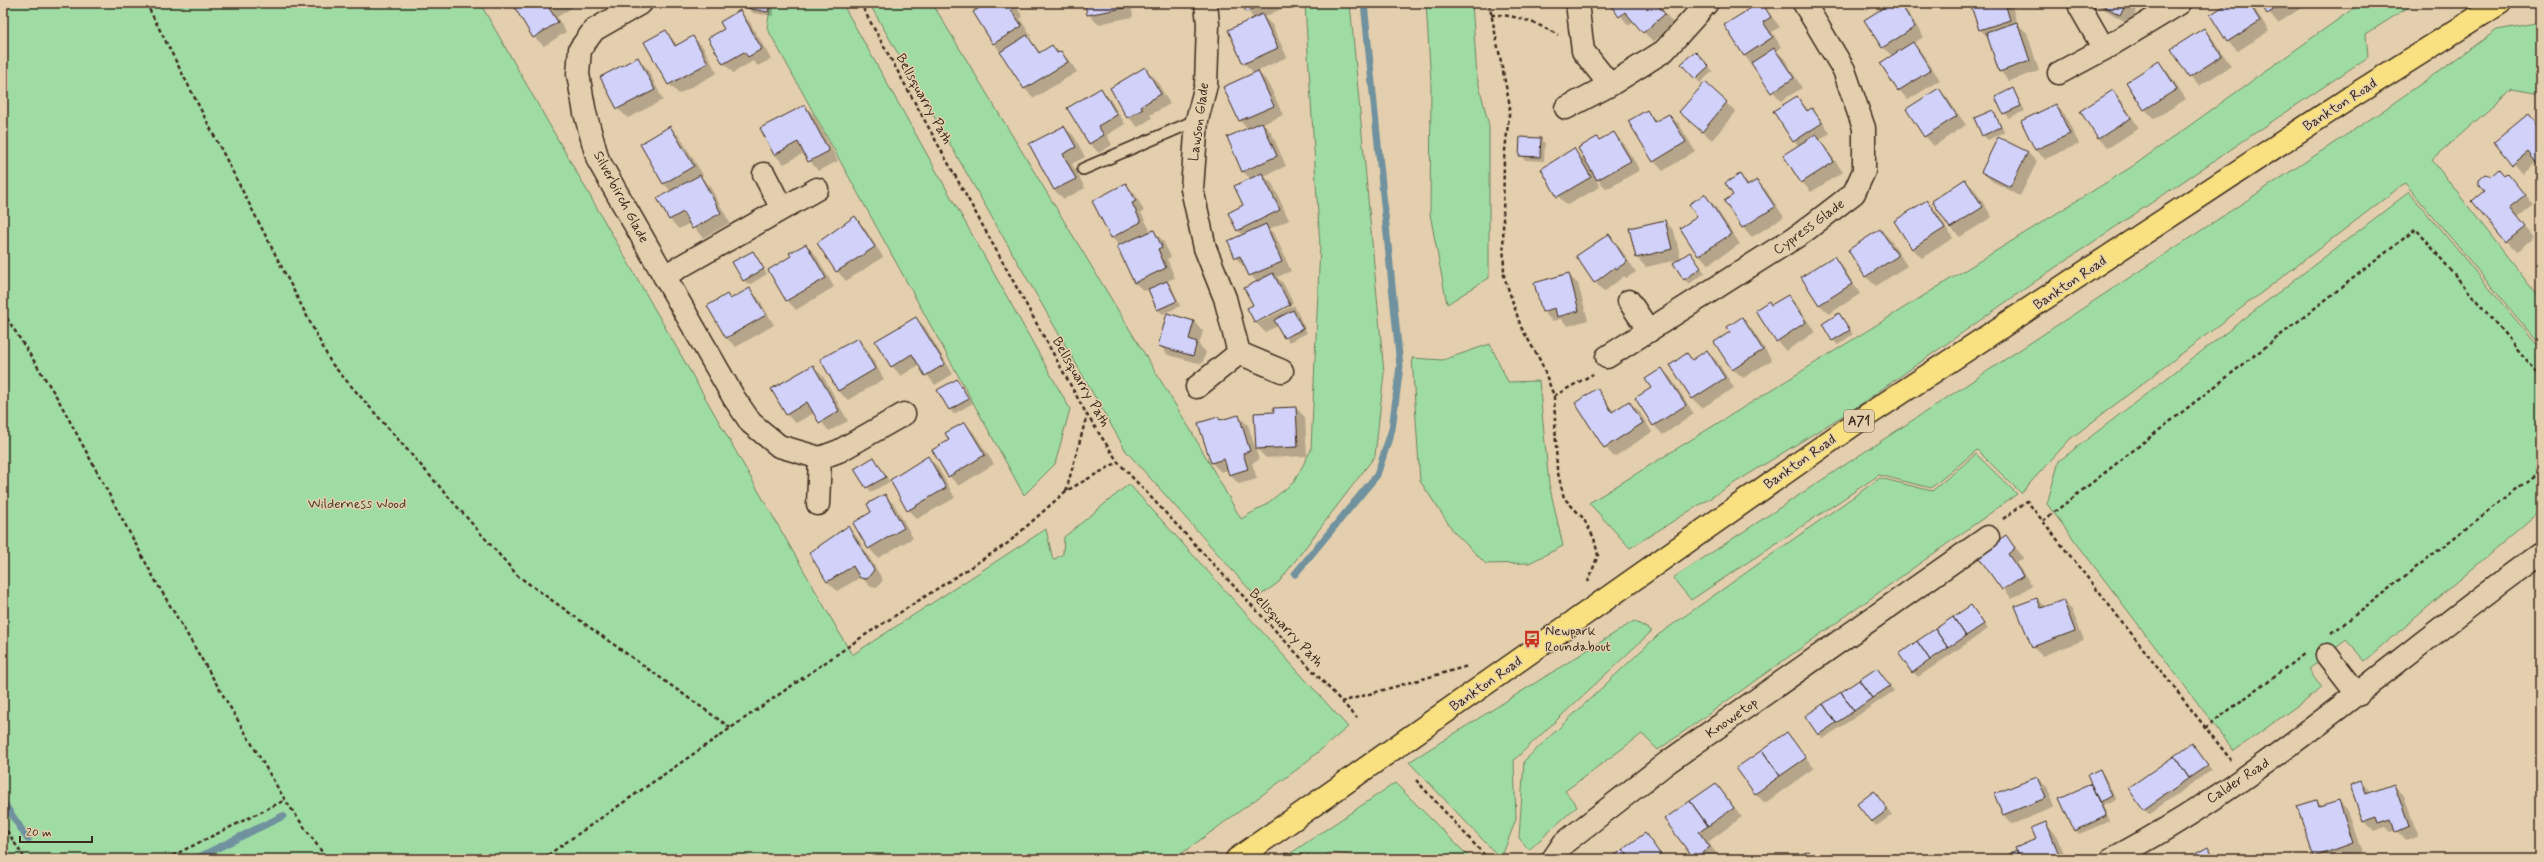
<svg xmlns="http://www.w3.org/2000/svg" width="2544" height="862" font-family="Mynerve,sans-serif">
<style>
.green{fill:#9fdca4;stroke:#6d8361}
.shadow{fill:#0003}
.lines{fill:none;stroke-linecap:round;stroke-linejoin:round}
.stream{stroke:#6f919e;stroke-width:7}
.building{fill:#d1d1f9;stroke:#3b2a1e}
.lane-casing{stroke:#3b2a1e;stroke-width:14}
.street-casing{stroke:#3b2a1e;stroke-width:25}
.primary-casing{stroke:#3b2a1e;stroke-width:25}
.path{stroke:#3b2a1e;stroke-width:2.5;stroke-dasharray:4 3;stroke-linecap:butt}
.lane{stroke:#e3cfad;stroke-width:11}
.street{stroke:#e3cfad;stroke-width:22}
.primary{stroke:#f9e181;stroke-width:22}
.labels{text-anchor:middle;dominant-baseline:central;stroke-width:3;stroke-linejoin:round;paint-order:stroke}
.shield{fill:#e3cfad;stroke:#6d5c49;stroke-width:1}
.shield-label{font-size:13px;font-weight:bold;fill:#3b2a1e}
.street-label{font-size:14px;fill:#3b2a1e;stroke:#e3cfad}
.park-label{font-size:14px;fill:#453c2b;stroke:#e3cfad}
.poi-label{font-size:14px;fill:#3b2a1e;stroke:#e3cfad;text-anchor:start}
</style>
<rect width="100%" height="100%" fill="#e3cfad"/>
<filter id="ink" filterUnits="userSpaceOnUse"><feTurbulence type="fractalNoise" baseFrequency=".025" numOctaves="2"/><feDisplacementMap in="SourceGraphic" scale="8" xChannelSelector="R" yChannelSelector="G"/><feConvolveMatrix kernelMatrix="1 2 1 2 8 2 1 2 1" color-interpolation-filters="sRGB"/></filter>
<g filter="url(#ink)">
<path class="green" d="M3,3H480L852,655L1046,529L1053,560L1063,554L1064,537L1129,484L1348,727L1299,768L1174,859H3Z
M771,3H842L1070,409L1055,464L1024,495L767,28Z
M869,3H932L1190,429L1241,519L1264,506L1294,482L1311,450L1320,246L1305,5V3H1350L1384,373L1375,456L1279,582L1257,598L1126,451Z
M1426,3H1472L1477,77L1489,126V278L1447,304L1430,214L1431,83Z
M2361,3H2415L2366,34L2368,57L2053,269L1855,408L1630,548L1589,503L2133,166Z
M2541,22V94L2512,89L2432,160L2541,300V346L2405,183L2070,439L2021,493L1977,450L1931,488L1879,475L1691,600L1673,578L2378,114L2497,30Z
M2409,192L2541,350V510L2365,661L2346,640L2309,669L2322,688L2234,751L2047,504L2059,461Z
M1490,344L1508,382L1539,381L1549,484L1563,546L1529,563L1486,564L1454,532L1420,481L1412,358L1443,360Z
M1976,454L2017,494L1658,750L1642,734L1565,791L1577,806L1529,850L1519,838L1524,761L1658,635L1880,478L1932,491Z
M1634,621L1652,631L1514,760L1516,819L1501,859L1409,762Z
M1395,783L1471,859H1400L1329,853L1321,859H1282Z"/>
<path class="shadow" d="M513,3H577L578,4L557,17L566,32L544,46L534,37Z
M749,3H775L773,16L753,13L748,8Z
M967,3H1014L1023,17L1020,19L1031,36L1028,38L1041,53L1052,46L1070,61L1077,72L1034,98L1025,89L974,13L976,12Z
M1086,3H1131L1133,17L1098,24L1088,14Z
M1242,3H1283L1285,7L1264,17L1272,25L1287,57L1257,71L1268,82L1283,115L1263,124L1271,132L1286,166L1264,176L1272,183L1289,220L1269,229L1275,235L1291,271L1277,277L1283,283L1293,303L1258,321V323L1294,305L1307,333L1289,342L1278,326L1265,332L1256,323L1248,308L1254,306L1257,282L1236,258L1229,242L1243,236L1238,230L1251,179L1243,172L1228,138L1248,129L1240,121L1255,74L1244,63L1254,19Z
M1611,3H1656L1674,24L1653,42L1634,21L1629,26Z
M1761,3L1780,27L1772,32L1781,47L1776,51L1784,58L1802,88L1781,101L1744,55Z
M1859,3H1880L1867,11Z
M1893,3H1900L1906,10L1924,37L1913,43L1922,53L1940,80L1908,100L1899,90L1893,57L1883,47Z
M1971,3H2011L2017,23L2027,33L2039,71L2009,81L2000,71L1989,39L1980,29Z
M2094,3H2141L2129,24Z
M2230,3H2251L2269,31L2238,51L2228,42L2211,15Z
M2261,3H2309L2278,23Z
M740,12L749,21L771,59L758,66L753,61L733,73L724,63L725,29Z
M2204,29L2213,39L2231,66L2199,86L2190,76Z
M666,31L678,46L693,37L703,47L717,73L679,94L669,84L646,42Z
M1695,52L1713,71L1700,83L1683,64Z
M638,59L647,68L663,100L628,118L618,109L602,77Z
M2159,63L2168,72L2186,99L2154,119L2145,109Z
M1145,69L1155,78L1170,104L1150,115L1152,118L1138,127L1128,117L1111,89Z
M1705,84L1736,112L1712,140L1680,112Z
M1101,89L1110,99L1125,124L1107,135L1112,145L1099,153L1089,143Z
M1939,89L1948,99L1966,125L1934,146L1925,136Z
M2013,89L2025,111L2008,118L1996,98Z
M2113,92L2122,101L2139,128L2108,148L2098,138Z
M1797,97L1809,111L1811,109L1821,119L1830,133L1820,140L1843,172L1811,192L1802,182L1799,146L1794,141Z
M2056,105L2065,115L2079,144L2045,159L2035,150L2022,121Z
M805,106L814,115L838,161L818,171L804,153L784,164L774,154Z
M1646,111L1657,122L1669,115L1679,124L1695,151L1663,171L1654,161Z
M1993,111L2005,132L1988,140L1983,135Z
M2528,116L2541,130V167L2537,162L2523,174L2495,142Z
M670,127L680,137L703,175L701,177L709,185L730,223L703,238L690,223L679,229L670,220L658,199L671,191L664,184L641,144Z
M1064,127L1074,136L1085,157L1072,164L1085,188L1064,199L1054,190Z
M1614,133L1623,143L1640,170L1607,189L1595,177L1600,187L1567,205L1558,196L1574,150L1587,163L1600,141Z
M1540,139L1545,143L1544,161L1525,160L1520,155Z
M2027,152L2037,162L2020,196L1992,181L1982,172Z
M2507,174L2533,205L2518,217L2534,237L2516,252L2507,242L2486,192L2491,177Z
M1739,175L1750,186L1757,181L1766,190L1784,217L1752,237L1743,228L1725,201L1734,195Z
M1965,181L1975,190L1992,217L1960,237L1951,228L1934,201Z
M1126,184L1135,194L1144,211L1141,213L1151,232L1154,231L1163,241L1171,257L1167,259L1175,278L1167,281L1172,287L1180,306L1163,314L1158,310L1149,289L1144,291L1134,282L1120,246L1111,237Z
M1705,195L1714,205L1740,244L1709,264L1699,255L1698,217Z
M1927,202L1936,211L1953,238L1922,258L1912,248Z
M855,218L864,227L883,257L846,281L837,271L819,243Z
M1665,221L1674,231L1681,259L1646,267L1636,257Z
M1880,230L1890,239L1907,266L1876,286L1866,277L1849,250Z
M1609,236L1618,245L1636,272L1626,278L1624,276L1604,292L1595,282Z
M806,245L815,254L834,287L796,310L787,300L792,257Z
M753,252L767,274L749,285L744,280Z
M1690,254L1705,273L1689,284L1684,279Z
M1834,258L1843,267L1860,294L1829,314L1819,304Z
M1568,274L1578,284L1588,320L1568,326L1561,319L1552,321L1543,311Z
M750,289L759,299L774,325L736,347L726,338L727,295L732,300Z
M1788,296L1797,305L1815,332L1786,351L1777,341L1769,302L1772,306Z
M1839,315L1853,334L1838,345L1833,340Z
M915,318L925,327L953,374L935,385L919,365L901,376L892,366Z
M1742,318L1751,328L1772,360L1743,378L1733,369L1731,332Z
M1194,322L1203,331L1199,345L1206,352L1202,364L1168,355L1159,345Z
M858,339L867,349L884,379L848,400L838,391L821,359Z
M1707,352L1717,361L1734,388L1702,408L1693,399L1671,365L1687,354L1694,361Z
M813,366L823,376L848,421L829,431L814,413L796,423L786,414Z
M1662,369L1671,378L1694,414L1663,435L1654,425L1652,388Z
M957,380L973,403L954,414L950,410Z
M1597,389L1614,412L1629,402L1639,411L1652,432L1614,457L1605,447Z
M1296,408L1305,417L1307,456L1266,458L1257,449Z
M1238,416L1248,425L1259,460L1252,463L1257,479L1239,484L1230,475L1228,470L1221,472L1212,463L1218,418L1221,421Z
M965,423L974,433L994,464L959,486L949,476L951,440Z
M927,457L937,466L955,498L917,519L908,510L891,481L871,492L856,469L874,458L890,482Z
M884,495L894,504L913,538L878,558L869,548L873,513Z
M847,528L857,537L883,580L877,588L871,587L861,577L837,591L828,582L811,553Z
M2006,536L2024,558L2016,563L2032,585L2012,599L1978,555Z
M2037,599L2046,607L2062,601L2072,610L2084,640L2042,656L2033,647L2017,607Z
M1971,606L1988,629L1918,677L1913,672Z
M1877,669L1894,691L1823,739L1807,717Z
M1787,733L1814,768L1765,803L1755,793Z
M2192,745L2211,770L2149,814L2129,788Z
M2100,771L2104,775L2116,800L2103,806L2110,821L2079,834L2075,830L2092,784Z
M2037,778L2047,787L2055,807L2013,824L2004,815Z
M2361,782L2371,793L2393,785L2403,794L2418,836L2406,841L2396,830L2390,832L2385,827L2374,831L2364,821Z
M1716,784L1742,817L1708,842L1719,857L1693,859L1666,820Z
M1874,792L1892,815L1876,826L1858,805Z
M2316,801L2323,807L2339,802L2348,811L2362,853L2344,859H2318L2315,856Z
M2045,824L2055,833L2066,859H2000L2037,840Z
M1645,835L1665,859H1612Z
M2208,847L2218,859H2186Z
M1809,853L1814,858L1823,854L1828,859H1797Z"/>
<g class="lines">
<path class="stream" d="M1295,574L1377,475L1392,429L1400,366L1364,3
M3,802L28,839
M195,859L283,816"/>
</g>
<path class="building" d="M512,3H556L549,8L558,22L533,38Z
M748,3H770L768,12L747,8Z
M987,3H1012L1015,7L1011,10L1022,26L993,44L973,12Z
M1085,3H1123L1124,8L1087,15Z
M1242,3H1265L1246,12Z
M1609,3H1656L1665,14L1643,33L1625,12L1619,17Z
M1759,3H1762L1771,17L1763,22L1773,37L1744,56L1724,25Z
M1891,3H1900L1915,27L1882,48L1864,20Z
M1970,3H2005L2010,20L1979,30Z
M2099,3H2127L2120,15Z
M2228,3H2249L2260,21L2227,42L2210,15Z
M2260,3H2285L2267,14Z
M740,10L762,49L748,57L744,52L723,64L708,38L724,29L720,22Z
M1262,14L1278,48L1243,64L1228,30Z
M2017,22L2030,61L1999,72L1986,32Z
M2204,28L2222,56L2189,77L2171,49Z
M666,30L675,46L693,36L708,63L668,85L644,42Z
M1027,35L1039,53L1052,45L1057,53L1061,51L1068,62L1024,89L1000,52Z
M1913,42L1931,70L1898,91L1880,63Z
M1774,48L1794,78L1771,93L1751,63Z
M1695,51L1709,66L1695,79L1681,64Z
M638,57L655,90L617,109L600,77Z
M2159,61L2177,89L2144,110L2126,82Z
M1145,67L1161,94L1141,106L1143,109L1127,118L1110,88Z
M1258,71L1274,106L1239,121L1223,87Z
M1705,82L1727,102L1702,132L1679,112Z
M1101,88L1117,115L1098,126L1104,135L1089,144L1067,108Z
M1939,88L1957,116L1924,137L1906,109Z
M2013,88L2021,106L2003,114L1995,97Z
M2113,90L2131,118L2098,139L2080,111Z
M1797,96L1807,111L1812,108L1822,123L1793,142L1773,111Z
M2056,104L2070,134L2035,150L2021,121Z
M805,105L829,151L808,162L798,142L774,155L760,128Z
M1647,110L1654,122L1669,114L1686,142L1653,162L1628,121Z
M1993,110L2001,127L1982,136L1974,118Z
M2528,114L2541,131V169L2528,152L2512,165L2494,142Z
M1262,122L1277,156L1242,172L1227,137Z
M670,126L694,166L663,184L640,144Z
M1064,126L1076,147L1063,154L1076,179L1054,190L1029,144Z
M1614,132L1631,161L1597,180L1578,148L1597,137L1599,140Z
M1816,134L1834,162L1801,183L1783,155Z
M1520,137L1541,138L1540,157L1519,156Z
M1998,137L2028,152L2010,187L1981,172Z
M1574,148L1591,177L1557,197L1541,169Z
M2499,169L2504,175L2507,173L2525,195L2510,207L2526,227L2506,243L2472,201L2484,191L2479,185V180L2486,174L2491,176Z
M1262,173L1280,210L1237,231L1228,213L1243,205L1234,186Z
M1740,174L1747,186L1757,180L1775,207L1742,228L1724,201L1733,195L1725,183Z
M700,175L721,213L692,229L683,212L669,220L657,198Z
M1965,179L1983,207L1950,228L1932,201Z
M1126,183L1136,201L1132,203L1141,222L1111,238L1092,201Z
M1705,194L1731,234L1698,256L1680,228L1697,217L1689,204Z
M1927,200L1945,228L1912,249L1894,221Z
M855,216L875,247L836,272L817,243Z
M1665,220L1672,249L1636,258L1629,228Z
M1266,224L1282,262L1249,276L1240,256L1235,258L1228,241Z
M1880,229L1898,256L1865,277L1848,250Z
M1154,230L1162,247L1158,249L1166,268L1134,283L1117,246Z
M1609,234L1627,262L1616,269L1615,267L1594,283L1576,256Z
M806,244L826,278L786,301L768,270L791,256L789,253Z
M753,251L764,269L743,281L732,262Z
M1690,252L1701,268L1684,280L1673,263Z
M1834,256L1852,284L1819,305L1801,277Z
M1273,273L1290,305L1255,323L1247,308L1253,305L1244,288Z
M1569,273L1579,311L1557,317L1555,308L1542,312L1534,283Z
M1167,281L1177,301L1157,310L1148,289Z
M750,288L766,315L726,338L707,306L727,294L730,299Z
M1788,295L1806,322L1776,342L1755,310L1769,301L1771,305Z
M1293,310L1303,329L1284,338L1274,320Z
M1167,313L1194,321L1189,339L1197,342L1193,356L1158,346Z
M1839,313L1850,330L1832,341L1822,324Z
M916,317L945,364L925,376L912,354L891,367L875,341Z
M1742,317L1763,350L1732,370L1714,342L1730,332L1727,327Z
M858,338L875,369L838,391L820,359Z
M1707,350L1725,378L1692,399L1670,365L1687,353L1692,360Z
M813,365L839,411L819,423L807,402L786,415L771,389Z
M1662,368L1686,405L1653,426L1635,398L1651,388L1645,379Z
M957,379L969,399L949,410L937,390Z
M1597,388L1612,412L1629,401L1643,423L1604,448L1575,403Z
M1296,407L1298,447L1256,449L1254,413L1274,412L1273,408Z
M1239,415L1250,451L1243,453L1248,469L1229,475L1224,459L1211,463L1198,423L1218,417L1220,420Z
M965,422L985,455L948,477L932,450L949,440L945,433Z
M928,456L946,488L907,511L890,480Z
M874,457L886,477L866,488L854,469Z
M885,494L904,528L868,549L853,523L871,512L867,504Z
M848,526L874,570L867,579L860,578L853,566L827,582L809,553Z
M2006,535L2015,548L2008,554L2023,576L2002,590L1977,555Z
M2037,598L2041,608L2063,600L2075,631L2032,647L2015,606Z
M1971,605L1984,624L1966,636L1953,617Z
M1953,617L1966,636L1948,648L1935,629Z
M1935,629L1948,648L1930,660L1917,641Z
M1917,641L1930,660L1912,673L1899,654Z
M1877,668L1890,686L1872,698L1859,680Z
M1859,680L1872,698L1854,711L1841,692Z
M1841,692L1854,711L1836,723L1823,704Z
M1823,704L1836,723L1818,735L1805,716Z
M1787,732L1806,758L1780,776L1762,750Z
M2192,743L2208,765L2189,778L2174,756Z
M1762,750L1780,776L1755,794L1736,768Z
M2174,756L2189,778L2143,810L2128,788Z
M2100,769L2112,796L2099,802L2087,775Z
M2037,777L2046,798L2003,815L1994,794Z
M2361,781L2366,794L2394,784L2409,826L2395,832L2391,819L2379,823L2377,817L2363,822L2350,785Z
M1716,783L1734,808L1708,826L1690,801Z
M2091,784L2106,816L2074,831L2059,798Z
M1874,791L1888,810L1871,822L1857,804Z
M2317,800L2319,807L2339,801L2353,843L2314,857L2297,806Z
M1690,801L1708,826L1699,832L1710,847L1694,859L1664,819Z
M2046,822L2060,857L2054,859H2020L2015,848L2036,839L2031,828Z
M1645,833L1661,855L1655,859H1630L1623,849Z
M2208,846L2215,859H2184L2186,858Z
M1623,849L1630,859H1610Z
M1809,851L1811,857L1823,853L1825,859H1796L1795,857Z
M2017,851L2020,859H1997Z"/>
<g class="lines">
<g class="lane-casing">
<path id="lane" d="M1083,169L1197,120"/>
</g>
<g class="street-casing">
<path id="street" d="M641,3L594,30L580,49L578,74L585,113L598,160L734,398L751,423L779,446L820,458L839,451L904,414
M1206,3L1208,24L1206,85L1197,120L1192,189L1205,248L1225,298L1239,353L1282,371
M1577,3L1583,51L1610,85
M2080,7L2104,49
M2059,73L2104,49L2180,3
M1566,108L1610,85L1664,51L1707,3
M764,174L781,207
M664,276L817,189
M1629,301L1649,331
M1607,357L1802,233L1854,193L1864,171V128L1844,70L1804,3
M1197,387L1239,353
M818,504L820,458
M2327,655L2358,695
M1553,859L1564,843L1668,762L1988,537
M2112,859C2269,777 2398,655 2541,553"/>
</g>
<g class="primary-casing">
<path id="primary" d="M1237,859L1860,420L2348,99L2500,3"/>
</g>
<path class="path" d="M146,3L331,363L518,576L732,729
M860,3L1087,415L1118,462L1357,718
M1489,3L1510,106L1504,160L1503,221L1504,276L1521,327L1541,362L1554,396L1557,469L1564,498L1583,518L1594,538L1598,555L1588,582
M1491,15C1515,14 1537,23 1558,35
M3,312L58,399L155,580L285,800L327,859
M1554,396L1593,374
M1066,491L1087,415
M2003,519L2027,501L2231,760
M2043,521L2416,229L2541,377
M2332,633L2541,470
M1341,702L1468,666
M2205,728L2304,654
M1416,780L1488,859
M3,825L25,859
M1285,854L1339,859
M166,859L285,800
M542,859L859,639L1008,543L1066,491L1118,462"/>
<use href="#lane" class="lane"/>
<use href="#street" class="street"/>
<use href="#primary" class="primary"/>
</g>
</g>
<defs>
<g id="bus-bare" transform="scale(1.38)"><path d="M-5-6H5V4H4V6H2V4H-2V6H-4V4H-5ZM-3.5-4V0h7V-4ZM-3.5 1.2v1.5H-2V1.2ZM2 1.2v1.5H3.5V1.2Z" fill="#c8321e" stroke="#e3cfad" stroke-width="2.5" paint-order="stroke"/></g>
</defs>
<g fill-rule="evenodd">
<use href="#bus-bare" x="1532" y="639"/>
</g>
<g class="labels">
<rect class="shield" x="1844" y="410" width="30" height="22" rx="3"/>
<g class="shield-label">
<text x="1859" y="421">A71</text>
</g>
<g class="street-label">
<text transform="translate(924 99) rotate(61)">Bellsquarry Path</text>
<text transform="translate(2340 105) rotate(-33)">Bankton Road</text>
<text transform="translate(1199 122) rotate(-82)">Lawson Glade</text>
<text transform="translate(621 197) rotate(62)">Silverbirch Glade</text>
<text transform="translate(1809 227) rotate(-36)">Cypress Glade</text>
<text transform="translate(2070 283) rotate(-34)">Bankton Road</text>
<text transform="translate(1081 382) rotate(60)">Bellsquarry Path</text>
<text transform="translate(1800 462) rotate(-35)">Bankton Road</text>
<text transform="translate(1286 628) rotate(47)">Bellsquarry Path</text>
<text transform="translate(1486 684) rotate(-35)">Bankton Road</text>
<text transform="translate(1732 718) rotate(-35)">Knowetop</text>
<text transform="translate(2238 781) rotate(-33)">Calder Road</text>
</g>
<g class="park-label">
<text x="357" y="504">Wilderness Wood</text>
</g>
<g class="poi-label">
<text x="1545" y="631">Newpark<tspan x="1545" dy="16">Roundabout</tspan></text>
</g>
</g>
<rect width="2544" height="862" fill="none" stroke="#e3cfad" stroke-width="16"/>
<rect x="8" y="8" width="2528" height="846" fill="none" stroke="#3b2a1e" stroke-width="1.5" filter="url(#ink)"/>
<path d="M20 836v6h72v-6" fill="none" stroke="#3b2a1e" stroke-width="2"/>
<text x="26" y="836" font-size="12" fill="#3b2a1e" stroke="#e3cfad" stroke-width="3" paint-order="stroke">20 m</text>
</svg>
